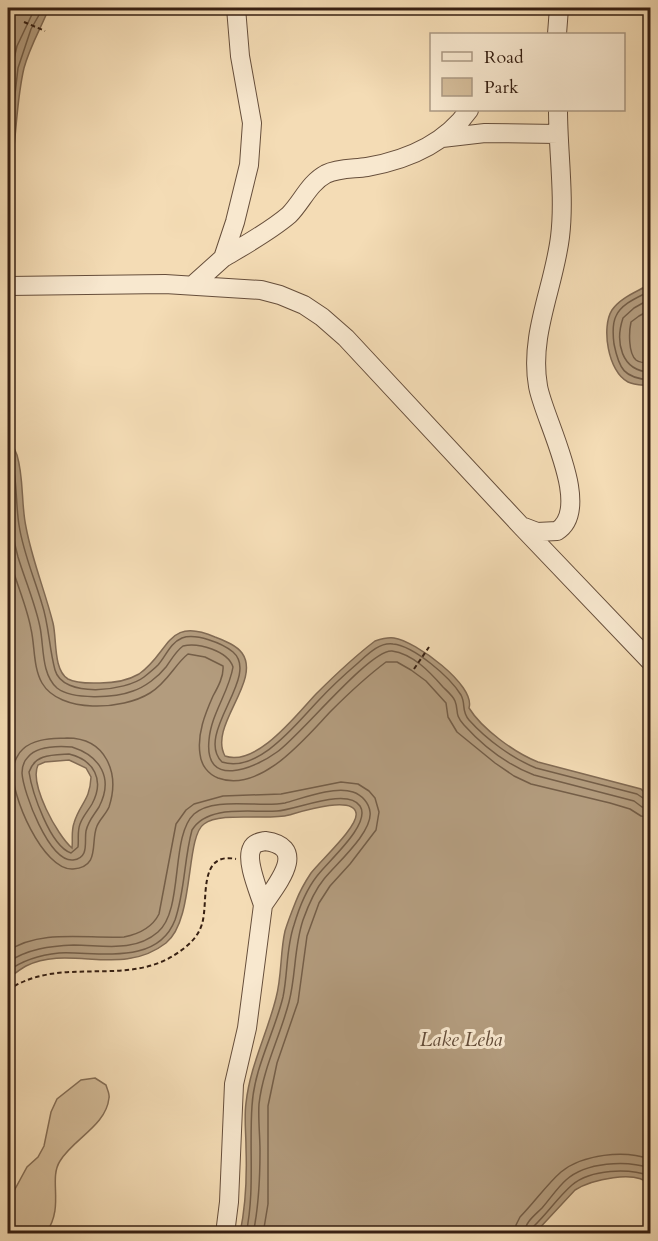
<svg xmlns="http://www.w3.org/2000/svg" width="658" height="1241" font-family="Cardo,serif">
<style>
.green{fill:#d4bc99;stroke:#856e56;stroke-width:1.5}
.water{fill:#b39c7e;stroke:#816a53;stroke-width:1.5;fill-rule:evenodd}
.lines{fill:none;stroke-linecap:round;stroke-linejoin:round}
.shore{stroke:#745e48;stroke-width:1.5}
.minor-casing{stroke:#664e3b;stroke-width:20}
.path{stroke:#361f12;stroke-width:2;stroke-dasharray:4.5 3;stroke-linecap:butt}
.minor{stroke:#f8e8cf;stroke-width:18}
.labels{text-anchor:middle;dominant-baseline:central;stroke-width:6;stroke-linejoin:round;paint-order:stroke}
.water-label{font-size:20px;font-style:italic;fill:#624b38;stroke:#f8e8cf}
</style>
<rect width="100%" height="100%" fill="#f4dcb5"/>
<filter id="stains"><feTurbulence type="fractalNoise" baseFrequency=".00333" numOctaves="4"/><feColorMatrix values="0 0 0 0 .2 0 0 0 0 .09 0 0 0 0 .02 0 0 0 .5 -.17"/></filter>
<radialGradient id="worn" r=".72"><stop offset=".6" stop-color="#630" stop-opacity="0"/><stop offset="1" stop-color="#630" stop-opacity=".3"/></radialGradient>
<path class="green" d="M95,1078L106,1085C107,1089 110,1094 109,1098C106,1126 73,1139 60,1161C48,1180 65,1206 46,1233H8V1202L27,1167L38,1157L44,1146L51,1112L57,1099L81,1080Z"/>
<path class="water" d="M8,8H49C41,28 30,46 24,68C15,106 17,146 8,185Z
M650,284V386C643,385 634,385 628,382C608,372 601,327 612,310C621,297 637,292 650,284Z
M8,434C11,441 14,448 17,455C24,478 21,504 26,527C32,560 45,591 53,623C57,639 53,670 68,679C77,684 90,683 100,683C113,683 127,681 139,674C170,653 166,616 215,637C225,641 236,645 242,653C262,681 208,726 225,756C257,767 297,714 316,694C335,675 354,657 375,641C381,639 387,637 394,638C415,641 476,685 469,708C482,729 515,753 538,762L641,789L650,798V1185C636,1169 591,1180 575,1190L535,1233H240C246,1205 247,1177 246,1148C246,1133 244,1117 246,1103C250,1066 267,1034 276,998C282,976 280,953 285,931C288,921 292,911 296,901C300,891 305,882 311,873C320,861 359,826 356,813C353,795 300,812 289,815C267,821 221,811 204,824C185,837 195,920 166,943C121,978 70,944 26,966C20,969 13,975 8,979ZM69,760L86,768L91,777C90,801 80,803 74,823C71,832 73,839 72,848C57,835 29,784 38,765L45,762Z"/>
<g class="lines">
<path class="shore" d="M8,84L17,46L35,8
M8,155L18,68L31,29L43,8
M650,291C639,297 622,303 616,316C612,324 613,336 614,344C619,369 624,378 650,380
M650,299L634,308L623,318C615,342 621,371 650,372
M650,310L639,316L631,322C629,331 628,353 636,360C640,363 646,363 650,363
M8,449C18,473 15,500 19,525C23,552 34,577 42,604C49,625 49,648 55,670C63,699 126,691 144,677C149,673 154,669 158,665C166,656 170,643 182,638C196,633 222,643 233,652C261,676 194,734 222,762C258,774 297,723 318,701C330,688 344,675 358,663C367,655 379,642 393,644C414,646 450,677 461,695C466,704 461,711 469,720C487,740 512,758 536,768L637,794L646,800L650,801
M8,489C9,511 12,535 18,557C25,580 35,603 40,627C44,646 41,674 57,688C72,700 115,698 133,691C145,687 158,677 166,667C171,660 176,651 183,646C198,642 228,651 233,667C229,692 211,714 209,740C204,789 254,769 277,752C300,736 370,649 392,651C413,654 430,672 443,687C447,691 453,696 455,701C459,711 454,714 464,725C483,746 508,765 534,775L634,801L642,807L650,808
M8,551C13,577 26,602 31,629C35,646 33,667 42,683C60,714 123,710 150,693C168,682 175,664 188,654L205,657L223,666C224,676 218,687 213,696C205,714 197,734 200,754C201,765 208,774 218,778C261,794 306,737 331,711C348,694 366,677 386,662H397L411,670L426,681L446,703L448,717L457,732L495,763L514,776L531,784L610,803L630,809L641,816L650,817
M67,738C106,738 120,773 109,807C106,814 100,819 97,826C90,842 101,867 73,869C43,871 10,794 13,769C14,762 18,753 23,749C35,738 52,739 67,738Z
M72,747C100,756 114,778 99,807C94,815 88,821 86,831C84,841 90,858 73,860C49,862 23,792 22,773C22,768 24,761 28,757C37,746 59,746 72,747Z
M69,754C94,760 105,780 92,804C88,811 83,816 80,824C77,832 79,839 78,847L71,853C50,846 32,792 29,772C35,754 52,755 69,754Z
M8,951C41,929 86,939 124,937C139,934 152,928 159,914L176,824L186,810L194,804L223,796L281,794L341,782L358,784L369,791L375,798L379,812L376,830L350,864L330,886L319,903L307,936L298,1002L277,1063L268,1106V1204L263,1234
M8,962C28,949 49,946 74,945C102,945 134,953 158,932C184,910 170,836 194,814C214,796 260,808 285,803C303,798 334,786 353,792C362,795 369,803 370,812C373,832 336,864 324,879C314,891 308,906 303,920C294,947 296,975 289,1002C280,1037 263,1068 259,1104C258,1119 260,1135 260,1151C260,1179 259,1206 253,1234
M8,971C23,960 39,955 59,953C96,951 157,967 175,920C185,891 184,859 192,830C208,804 251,813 277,811C296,810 347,787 360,806C372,824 327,862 317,876C306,890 299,908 294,925C286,948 288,973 283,997C274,1034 254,1068 252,1106C249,1149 255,1191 246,1234
M515,1234L516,1225L520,1217C534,1203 547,1184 561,1172C583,1154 624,1150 650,1159
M524,1234C525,1222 534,1216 542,1208C550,1199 557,1188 566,1180C586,1162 626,1160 650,1168
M531,1234L533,1227C547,1214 558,1197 572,1185C591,1169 629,1168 650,1176"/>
<g class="minor-casing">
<path id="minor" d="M557,34L559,8
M442,138L485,133L558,134
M223,258C245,245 269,232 289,215C302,202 309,183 326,174C338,168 354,169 367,167C407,160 445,144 469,110
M193,285L223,258L235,222L249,165L252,123L240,56L236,8
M8,286L165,284L261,290L280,295L304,305L322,317L346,338L522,527L650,661
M524,527L537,532L557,531C594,508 543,418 538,386C529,335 554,287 560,237C565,197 558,151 558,110
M265,841C309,847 277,884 263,905C259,892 245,860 252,848C254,843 260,842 265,841Z
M225,1234L229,1202L234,1084L247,1028L263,905"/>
</g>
<path class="path" d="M24,22L45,31
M414,669L429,647
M8,990C61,954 128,989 179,952C189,945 198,937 202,924C209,901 197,851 236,859"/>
<use href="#minor" class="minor"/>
</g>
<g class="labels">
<g class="water-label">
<text x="461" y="1039">Lake Leba</text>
</g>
</g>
<rect width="658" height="1241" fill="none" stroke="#f4dcb5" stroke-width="30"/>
<rect x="9" y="9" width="640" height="1223" fill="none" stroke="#361f12" stroke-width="3"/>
<rect x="15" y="15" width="628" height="1211" fill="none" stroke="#361f12" stroke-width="1.5"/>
<rect x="430" y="33" width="195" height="78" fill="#f8e8cf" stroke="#aa9883" stroke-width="1.5"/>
<rect x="442" y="52" width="30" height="9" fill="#f8e8cf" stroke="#aa9883" stroke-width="1.5"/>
<text x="484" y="63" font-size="18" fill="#361f12">Road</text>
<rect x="442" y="78" width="30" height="18" fill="#d4bc99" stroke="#aa9883" stroke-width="1.5"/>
<text x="484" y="93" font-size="18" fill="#361f12">Park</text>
<rect width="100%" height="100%" filter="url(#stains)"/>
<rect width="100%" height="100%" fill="url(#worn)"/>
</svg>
